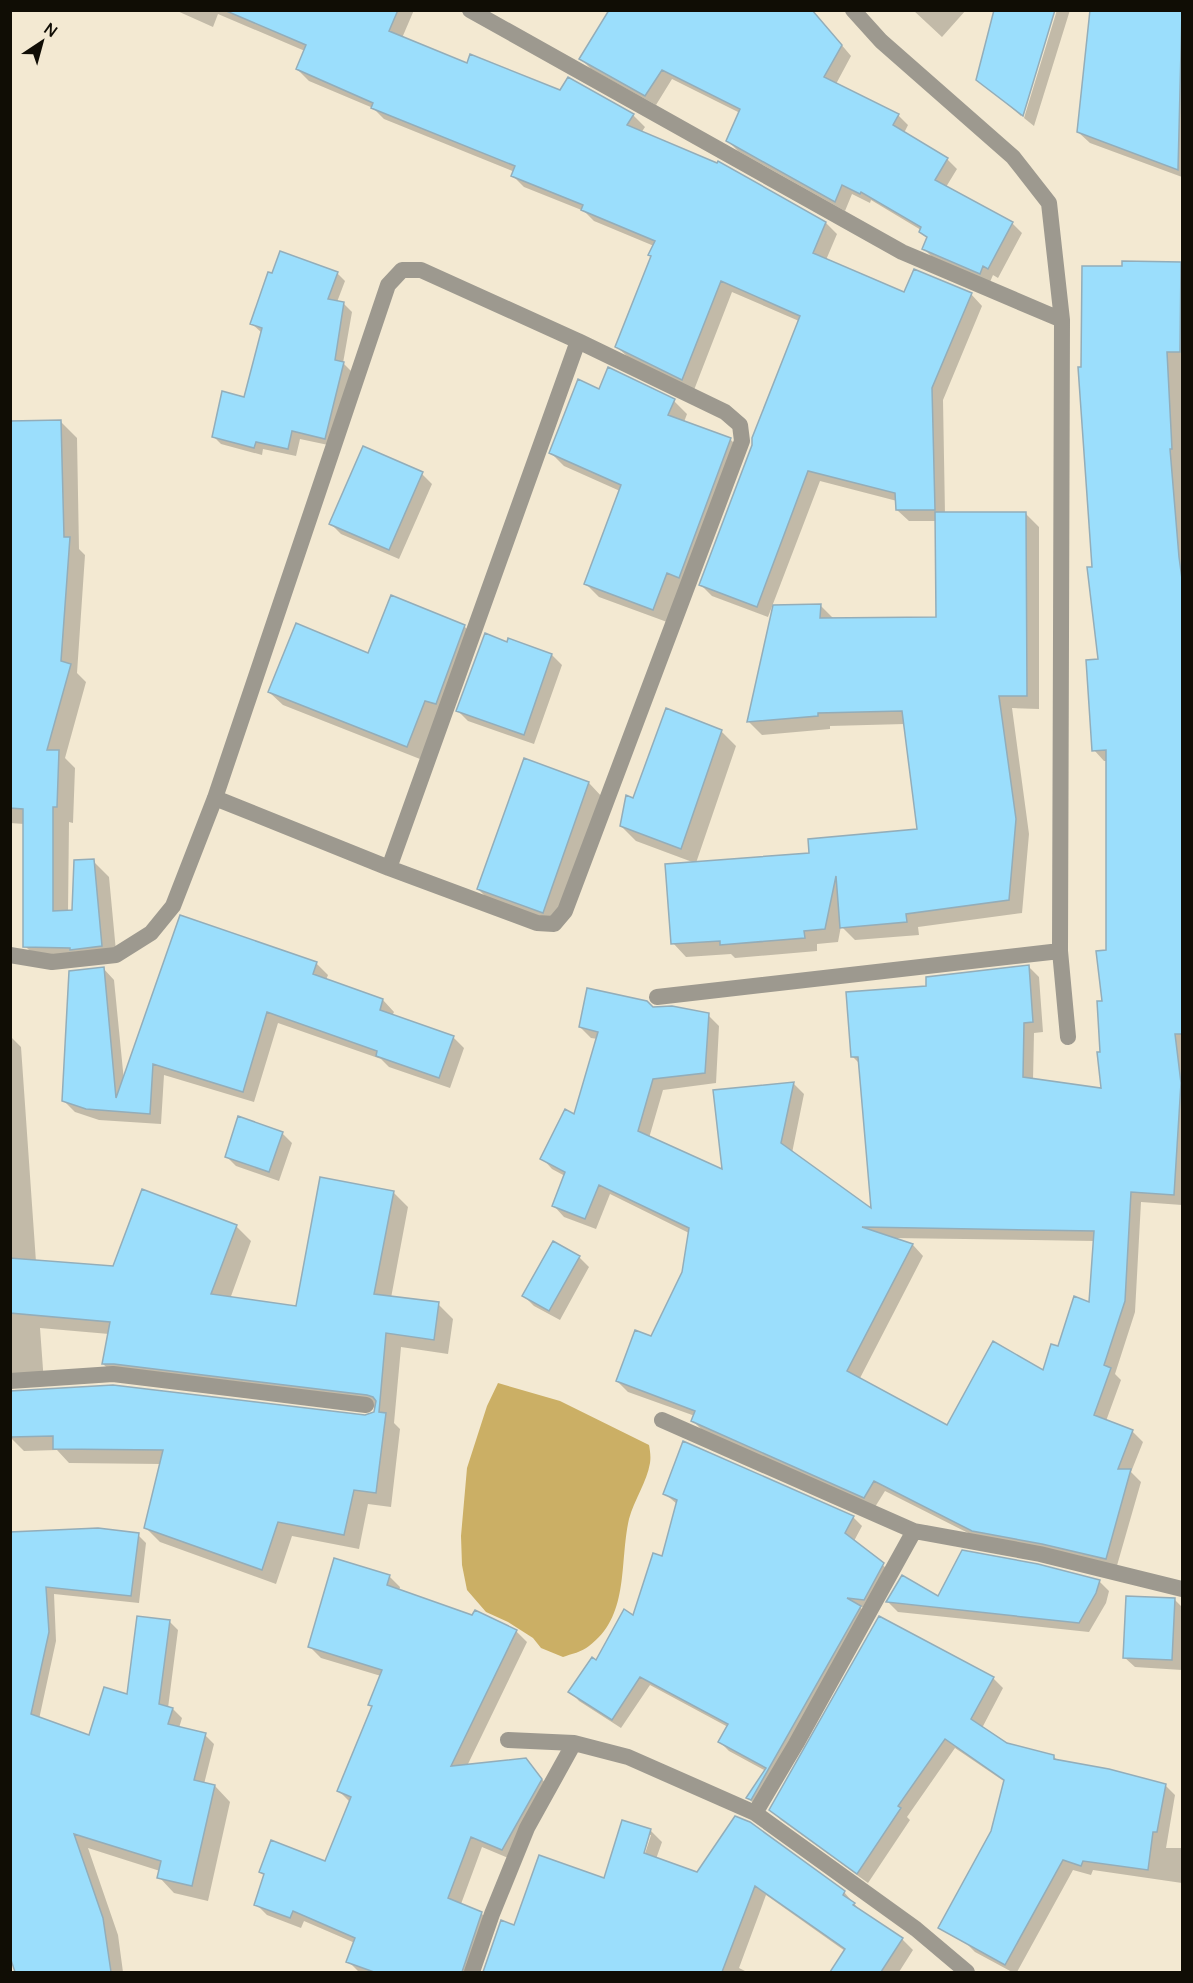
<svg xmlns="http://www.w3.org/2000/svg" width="1193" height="1983" font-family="Manrope,sans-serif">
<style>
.water{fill:#cbaf65}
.shadow{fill:#0003;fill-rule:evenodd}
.building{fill:#9bdefc;stroke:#93adb9;stroke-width:1.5;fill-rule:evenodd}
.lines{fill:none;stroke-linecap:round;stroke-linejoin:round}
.service{stroke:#9d998f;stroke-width:16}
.minor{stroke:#9d998f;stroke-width:16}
</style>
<rect width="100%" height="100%" fill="#f3e9d2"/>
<path class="water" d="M498,1383L560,1401L649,1445C650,1450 651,1457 650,1463C647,1482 634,1500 629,1519C619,1563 630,1616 589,1646C582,1652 571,1654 563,1657L541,1648L533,1638L508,1622L486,1612L467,1590L462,1565L461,1536L467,1468L487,1406Z"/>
<path class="shadow" d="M175,10H414L402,38L467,65L633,115L645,127L641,133L826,223L837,234L826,260L905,294H971L982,306L943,400L945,514H1026L1039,527V709L1012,708L1029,834L1022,913L918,927L919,935L855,940L841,926L838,942L817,944V951L735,958L731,954L686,957L673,943L695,863L636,841L621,826L633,799L721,731L736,746L696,863L811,854L919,831L905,724L830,726V729L762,735L749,722L774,607L820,605L833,618H937V521H909L897,510V501L820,481L768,617L712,596L701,585L799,321L732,292L694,390L629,358L617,347L652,257L654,246L594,221L584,211L524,187L513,176L515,172L384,119L373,108L309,81L297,69L305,51L218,14L213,27Z
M812,10L851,56L836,84L898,115L908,125L904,133L947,159L957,169L946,187L1012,223L1022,233L998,278L993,275L990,282L934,259L924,249L928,239L920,232L921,230L871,200L870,203L852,194L845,211L738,151L728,141L740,113L672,79L656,105L591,69L581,59Z
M913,10H966L942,37Z
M1054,10L1021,116L978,79Z
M1057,10H1070L1034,126L1024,118Z
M1091,10H1182V177L1090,143L1078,132Z
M1124,262L1182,263V1205L1141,1202L1135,1312L1115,1374L1121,1380L1106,1421L1132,1431L1143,1442L1131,1472L1141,1482L1116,1569L984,1541L885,1491L875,1507L704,1432L693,1421L695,1416L628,1392L617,1381L651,1338L683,1273L689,1233L610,1194L596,1229L564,1217L554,1206L565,1176L552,1169L542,1158L575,1116L598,1039L591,1038L580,1027L653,1008L708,1015L719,1026L716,1083L663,1090L649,1138L724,1172L793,1083L804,1094L792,1153L872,1211L860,1064L853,1057L928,987L1029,967L1039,977L1043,1032L1034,1033L1033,1080L1103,1090L1102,1053L1107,952V761H1104L1094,750L1100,660L1082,368L1124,267ZM892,1238L1095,1241L1090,1304L1058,1348L1044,1372L947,1427L859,1380L923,1256L913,1245Z
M337,273L345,281L337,302L344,304L352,312L343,363L351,371L333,446L300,439L296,456L263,449L262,455L221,444L213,436L245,399L262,333L252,324Z
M600,391L674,401L687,414L684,422L730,439L744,453L667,622L599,597L586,584L620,491L564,466L551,453Z
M61,422L77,438L79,549L85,555L77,673L86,682L65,758L75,768L73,823L69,822L68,912L73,911L93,861L109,877L117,962H41L25,946L24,824L10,823V423Z
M422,474L432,484L399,559L341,534L331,524Z
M464,626L477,639L420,759L283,705L269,692L369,655Z
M508,644L552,655L562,665L534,744L468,721L458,711Z
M589,783L603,798L558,927L493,904L478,889Z
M316,963L328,975L326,980L383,1000L394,1012L392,1016L453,1037L464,1048L450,1088L389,1067L381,1059L278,1023L254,1102L164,1075L161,1124L99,1120L75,1112L64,1101L103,968L114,980L124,1081Z
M10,1036L21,1047L36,1262L114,1267L236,1226L251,1241L230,1299L297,1308L393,1192L408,1207L391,1298L438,1304L453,1319L448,1354L401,1347L394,1423L400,1429L391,1507L368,1504L359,1549L292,1536L276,1584L160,1542L145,1527L161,1464L69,1463L57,1450L24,1451L10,1437L365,1417L376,1412L377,1408L130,1378H118L103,1364L109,1334L40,1328L44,1383L10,1388Z
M282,1133L292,1143L279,1181L236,1166L226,1156Z
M579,1257L589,1267L560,1320L534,1306L524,1296Z
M664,1493L853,1517L862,1526L854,1541L892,1573L873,1609L860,1607L869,1616L757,1807L748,1798L766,1771L729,1751L720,1742L728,1727L650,1685L621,1728L579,1701L570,1691L634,1617L663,1558L677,1504Z
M10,1534L138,1535L146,1543L139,1603L54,1594L56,1641L33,1747Z
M389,1576L400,1587L399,1591L516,1631L527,1642L467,1766L526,1760L552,1791L513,1860L482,1847L461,1904L481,1913L492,1924L475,1972H359L348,1961L355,1943L304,1921L301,1928L267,1915L256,1904L265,1876L260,1872L326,1863L350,1802L339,1791L373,1707L370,1705L381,1676L321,1658L310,1647Z
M1099,1581L1109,1591L1106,1603L1089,1632L898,1612L888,1602Z
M1175,1600L1182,1607V1670L1135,1667L1124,1657Z
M169,1621L178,1630L168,1708L173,1709L182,1718L179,1728L205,1735L214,1744L204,1784L215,1786L230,1802L208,1901L174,1893L159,1877L160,1871L88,1848L118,1935L123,1972H17L10,1952V1786L168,1783L128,1696Z
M993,1678L1003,1688L982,1728L1006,1745L1054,1757L1058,1761L1165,1785L1175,1795L1166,1848H1182V1883L1093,1870L1091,1875L1073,1870L1017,1972H1012L975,1952L964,1941L1005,1782L955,1748L907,1817L910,1820L868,1883L781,1820L771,1810Z
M651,1831L662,1842L656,1859L698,1874L844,1892L863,1914L902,1939L913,1950L899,1972H831L845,1951L766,1895L739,1968L747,1972H484L502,1922L515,1927L605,1880ZM648,1835H651L643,1860L641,1859Z"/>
<path class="building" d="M224,10H398L389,31L467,63L470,54L560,90L568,77L634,114L627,125L717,163L718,161L826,222L813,253L904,292L914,269L972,293L932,388L935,510H896L895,493L808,471L757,607L699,585L752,445V438L800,316L721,281L682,380L615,347L651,256L648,255L655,241L581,210L583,205L511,176L515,166L371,108L373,103L296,69L306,45Z
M609,10H812L842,45L824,77L899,114L893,125L948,158L935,180L1013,222L988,269L983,266L980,274L922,249L927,237L919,232L921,227L861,192L860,194L842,185L835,202L726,141L740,109L662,70L645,96L579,59Z
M994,10H1055L1023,116L976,80Z
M1090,10H1182L1178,170L1077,132Z
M280,251L338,272L328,299L344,302L335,360L344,362L325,439L292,431L288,449L256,442L254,448L212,437L222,391L244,397L262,328L250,324L268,272L272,273Z
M1122,261L1181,262L1180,352H1167L1172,449H1170L1179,557L1182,579V1034H1175L1181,1083L1174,1195L1131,1192L1125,1301L1104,1365L1111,1368L1094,1415L1133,1430L1118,1469H1131L1106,1559L1042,1544L972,1531L874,1481L864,1498L691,1421L695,1411L616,1381L635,1330L651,1336L682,1272L689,1228L599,1185L585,1219L552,1206L565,1172L540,1159L565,1109L574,1114L598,1032L579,1027L587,988L647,1001L653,1007L672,1006L709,1013L705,1073L653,1079L638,1131L722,1169L713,1090L794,1082L781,1143L871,1208L858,1057H851L846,992L926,986V977L1029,965L1033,1022L1024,1023L1023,1077L1101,1088L1097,1052H1100L1097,1001H1102L1096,951L1106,950V750L1092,751L1086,660L1098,659L1087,567H1092L1078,367H1081L1082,266H1122ZM862,1227L1094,1231L1089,1302L1074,1296L1058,1346L1051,1344L1043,1370L993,1341L947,1425L847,1371L913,1244Z
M608,367L675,399L668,415L731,438L679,578L667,573L653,610L584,584L621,485L549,453L578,379L599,389Z
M61,420L64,537H70L61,661L71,664L47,750H59L57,807H53V911L72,910L74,860L94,859L102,946L70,950V948L23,947V809L10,808V421Z
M363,446L423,472L389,550L329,524Z
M935,512H1026L1027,696H999L1016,819L1009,900L906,914L907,922L840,928L836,876L825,929L804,931L805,938L720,945V941L671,944L665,864L809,853L808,839L917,829L902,711L818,713V716L747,722L773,605L821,604L820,618L936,617Z
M391,595L465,625L436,704L425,701L407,747L268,692L296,623L368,653Z
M485,633L507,642L508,638L552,654L524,735L456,711Z
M666,708L722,730L681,849L620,826L626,795L633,798Z
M524,758L589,782L543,913L477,889Z
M180,915L317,962L313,974L383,999L380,1010L454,1036L439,1078L376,1056L377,1051L267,1012L243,1092L153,1064L150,1114L86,1109L62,1101L69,971L104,967L116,1098Z
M238,1116L283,1132L269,1172L225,1157Z
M320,1177L394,1191L374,1294L439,1302L434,1340L386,1333L379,1412L386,1413L376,1493L354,1490L344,1535L278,1522L262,1570L144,1528L163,1450L53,1449V1436L10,1437V1391L113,1385L365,1415L374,1412L376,1401L373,1397L367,1395L114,1364H102L110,1322L10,1313V1258L113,1266L142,1189L237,1225L211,1294L296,1306Z
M553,1241L580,1256L549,1311L522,1296Z
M683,1441L854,1516L845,1533L884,1563L864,1600L847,1598L861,1606L751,1800L746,1798L766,1768L718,1742L728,1724L640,1677L612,1720L568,1692L592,1657L596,1660L624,1609L633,1615L653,1553L662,1556L677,1500L663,1494Z
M98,1528L139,1533L131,1596L46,1587L49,1632L31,1714L89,1735L104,1687L127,1694L137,1616L170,1620L159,1704L173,1708L168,1724L206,1733L194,1780L215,1785L192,1886L157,1878L161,1861L74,1834L103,1918L111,1972H15L10,1957V1532Z
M962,1550L1038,1564L1100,1580L1096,1593L1079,1623L886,1602L902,1575L938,1596Z
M334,1558L390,1575L387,1585L472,1615L475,1610L517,1630L451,1766L526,1758L542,1779L502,1850L471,1837L448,1898L482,1912L462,1972H374L346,1962L355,1938L293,1911L290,1918L254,1905L264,1874L259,1872L271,1840L325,1861L351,1797L337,1791L372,1706L368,1705L382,1670L308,1647Z
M1126,1596L1175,1598L1172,1660L1123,1658Z
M879,1616L994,1677L971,1719L1007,1743L1054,1755V1759L1109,1769L1166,1784L1157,1832H1153L1148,1870L1083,1861L1081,1866L1063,1860L1005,1965L938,1928L991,1831L1004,1780L945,1739L898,1806L901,1808L857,1874L769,1810Z
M735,1816L750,1822L845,1891L843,1895L855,1903L853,1905L903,1938L881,1972H830L845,1949L755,1886L722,1972H483L501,1920L514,1925L539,1855L604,1878L622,1820L651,1829L644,1853L697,1872Z"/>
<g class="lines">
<path class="service" d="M389,868L578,341
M10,955L52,962L116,955L151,933L173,906L215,798L388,285L402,270H421L578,341L725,412L740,425L742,441L565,911L554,924L537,923L389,868L215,798"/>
<path class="minor" d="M470,10L902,252L1062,320
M853,10L881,41L1013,157L1049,203L1062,320L1060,951L1068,1037
M657,997L1060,951
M10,1381L113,1374L366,1405
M662,1420L914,1531L1040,1554L1182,1589
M508,1740L574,1743L628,1757L755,1813L916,1929L967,1972
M755,1813L796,1744L914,1531
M472,1972L492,1914L527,1828L574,1743"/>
</g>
<rect width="1193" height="1983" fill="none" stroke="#100d05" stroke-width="24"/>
<g transform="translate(42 42) rotate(36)" stroke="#f3e9d2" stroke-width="4.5" paint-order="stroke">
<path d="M0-4.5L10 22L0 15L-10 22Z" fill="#100d05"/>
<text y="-9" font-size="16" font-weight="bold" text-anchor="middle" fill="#100d05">N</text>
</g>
</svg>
